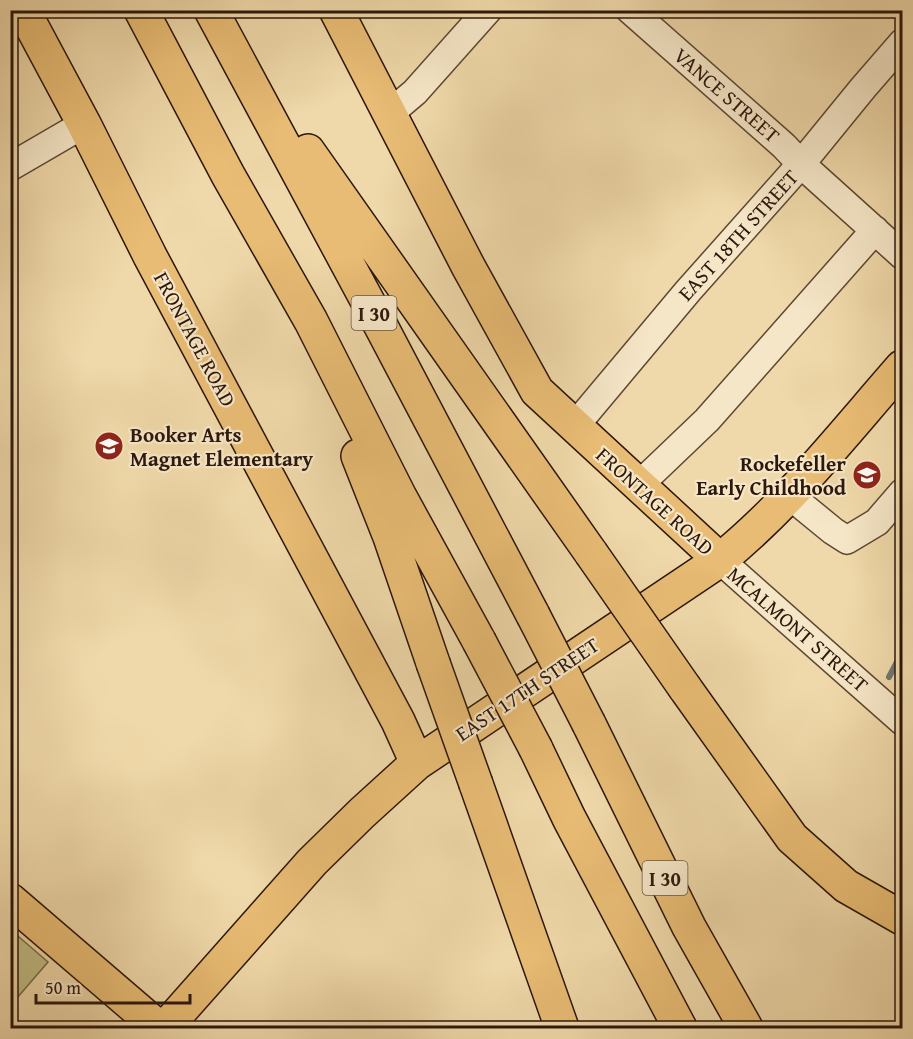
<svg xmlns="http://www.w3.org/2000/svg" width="913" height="1039" font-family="'Gentium Book Plus',serif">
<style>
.green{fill:#c0bc83;stroke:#766a48;stroke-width:1.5}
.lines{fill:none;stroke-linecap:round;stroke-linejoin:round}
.stream{stroke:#6f786e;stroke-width:6}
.minor-casing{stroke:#5d4733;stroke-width:30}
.major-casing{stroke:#2c170c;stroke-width:36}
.highway-casing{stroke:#2c170c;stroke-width:36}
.minor{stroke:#f5e6c7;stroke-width:27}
.major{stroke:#e8bc74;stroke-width:33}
.highway{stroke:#e8bc74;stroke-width:33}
.highway-bridge-casing{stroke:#2c170c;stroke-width:36;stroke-linecap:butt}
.highway-bridge{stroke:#e8bc74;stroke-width:33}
.labels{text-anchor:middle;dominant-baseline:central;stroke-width:4.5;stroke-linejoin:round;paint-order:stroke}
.shield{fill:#f5e6c7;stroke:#685544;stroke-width:1.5}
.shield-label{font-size:20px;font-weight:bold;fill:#2c170c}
.street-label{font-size:21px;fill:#2c170c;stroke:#f5e6c7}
.poi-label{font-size:21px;font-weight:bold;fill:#2c170c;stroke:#f5e6c7;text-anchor:start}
</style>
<rect width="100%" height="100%" fill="#efd8a9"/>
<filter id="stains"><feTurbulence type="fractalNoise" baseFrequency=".00333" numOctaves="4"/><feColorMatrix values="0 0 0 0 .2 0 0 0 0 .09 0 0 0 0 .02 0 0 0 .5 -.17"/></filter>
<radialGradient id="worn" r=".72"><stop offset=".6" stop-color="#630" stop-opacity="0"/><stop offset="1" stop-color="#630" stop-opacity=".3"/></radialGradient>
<path class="green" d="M11,930L48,962L11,1005Z"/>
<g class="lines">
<path class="stream" d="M889,677L898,660L902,635"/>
<g class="minor-casing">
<path id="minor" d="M630,10L784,146L801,164L902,255
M389,114L415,92L488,10
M10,167L84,124
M574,427L688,291L801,164L863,88L902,43
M639,485L707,420L875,230
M789,495L833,531L847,540L877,522L902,493
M720,560L902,721"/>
</g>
<g class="major-casing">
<path id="major" d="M23,10L84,124L150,256L398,721L417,763
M336,10L468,266L537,391L720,560
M10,900L159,1028
M165,1028L312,862L362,813L417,763L720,560C789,504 844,433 902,367"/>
</g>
<g class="highway-casing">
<path id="highway" d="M141,10L228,175L311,321L400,497L479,641
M211,10L382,328L533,615
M308,151L591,553
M358,456L390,537L433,663
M685,688L792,838L846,886L902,918
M589,724L689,927L746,1028
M536,749L569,818L680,1028
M476,784L562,1028"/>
</g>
<use href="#minor" class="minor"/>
<use href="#major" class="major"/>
<use href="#highway" class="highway"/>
<g class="highway-bridge-casing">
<path id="highway-bridge" d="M591,553L685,688
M533,615L589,724
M479,641L536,749
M433,663L476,784"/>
</g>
<use href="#highway-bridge" class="highway-bridge"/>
</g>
<defs>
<g id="school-disc" transform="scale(1.5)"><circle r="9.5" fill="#8f2418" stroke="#f5e6c7"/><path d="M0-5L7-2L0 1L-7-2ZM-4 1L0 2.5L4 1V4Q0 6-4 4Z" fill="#fff"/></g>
</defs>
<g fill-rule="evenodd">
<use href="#school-disc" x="109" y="446"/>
<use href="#school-disc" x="867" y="475"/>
</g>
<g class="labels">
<g class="shield">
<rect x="351.5" y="296" width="45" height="34" rx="4.5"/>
<rect x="642.5" y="861" width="45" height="34" rx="4.5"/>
</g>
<g class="shield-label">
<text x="374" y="313">I 30</text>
<text x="665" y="878">I 30</text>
</g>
<g class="street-label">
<text transform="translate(727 95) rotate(41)">VANCE STREET</text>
<text transform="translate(738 235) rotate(-48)">EAST 18TH STREET</text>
<text transform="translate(195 339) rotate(62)">FRONTAGE ROAD</text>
<text transform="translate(655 501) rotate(42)">FRONTAGE ROAD</text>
<text transform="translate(798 629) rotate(41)">MCALMONT STREET</text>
<text transform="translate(527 689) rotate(-34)">EAST 17TH STREET</text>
</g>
<g class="poi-label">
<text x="130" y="434">Booker Arts<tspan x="130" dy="24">Magnet Elementary</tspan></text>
<text x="846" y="463" text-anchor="end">Rockefeller<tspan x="846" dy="24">Early Childhood</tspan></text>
</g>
</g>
<rect width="913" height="1039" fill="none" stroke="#efd8a9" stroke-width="36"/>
<rect x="12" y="12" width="889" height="1015" fill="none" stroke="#2c170c" stroke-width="3"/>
<rect x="18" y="18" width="877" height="1003" fill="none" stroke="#2c170c" stroke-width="1.5"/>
<path d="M36 994v9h154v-9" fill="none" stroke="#2c170c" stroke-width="3"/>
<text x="45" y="994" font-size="18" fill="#2c170c" stroke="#f5e6c7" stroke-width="4.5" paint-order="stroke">50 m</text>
<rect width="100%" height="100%" filter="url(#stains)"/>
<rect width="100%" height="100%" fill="url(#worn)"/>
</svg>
